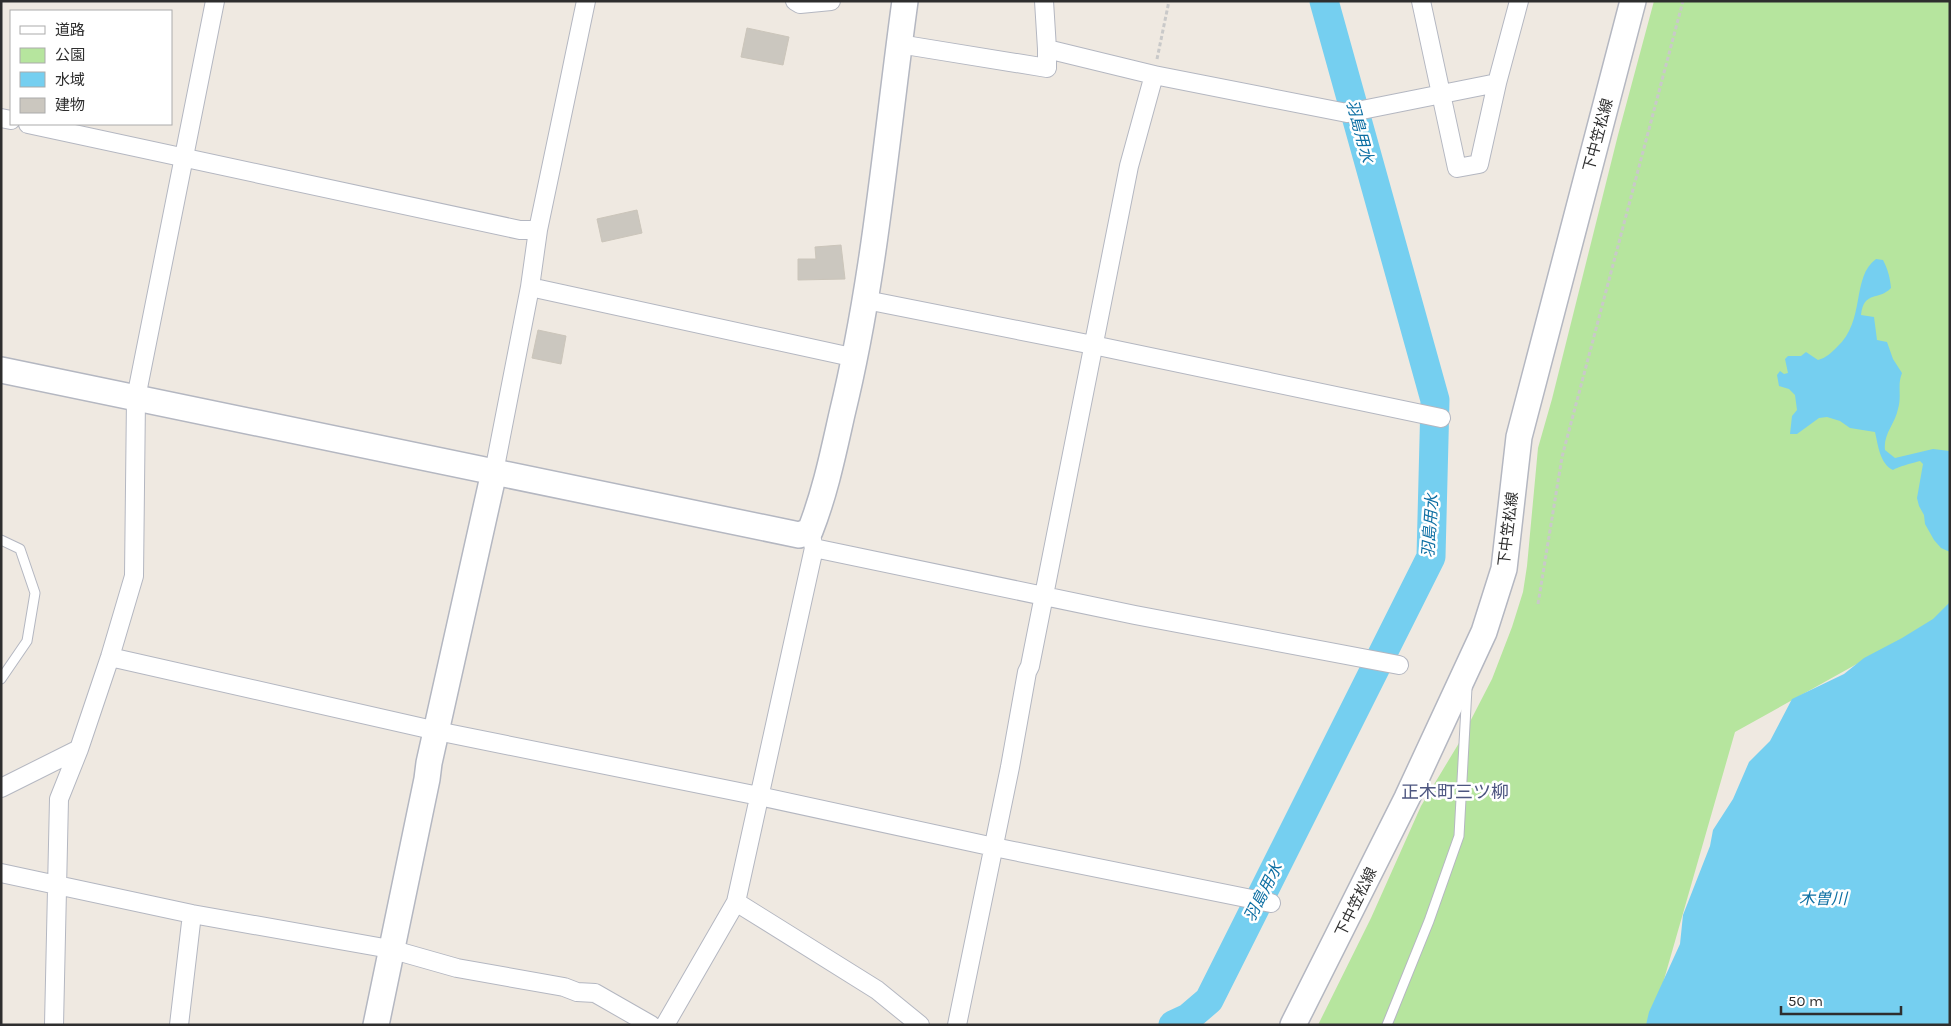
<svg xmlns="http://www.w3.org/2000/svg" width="1951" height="1026" font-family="Karla,'Noto Sans JP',sans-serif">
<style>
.green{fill:#b6e59e}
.water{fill:#75cff0}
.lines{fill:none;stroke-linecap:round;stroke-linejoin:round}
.river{stroke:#75cff0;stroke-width:29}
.building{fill:#cbc7bf;stroke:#cbc5ba}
.lane-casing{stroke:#b4b7c1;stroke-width:11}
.street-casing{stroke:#b4b7c1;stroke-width:20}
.secondary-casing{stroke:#b4b7c1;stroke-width:28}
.path{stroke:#c9c9c9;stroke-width:3;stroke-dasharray:4 2.5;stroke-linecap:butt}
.lane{stroke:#fff;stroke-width:9}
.street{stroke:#fff;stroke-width:18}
.secondary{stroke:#fff;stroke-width:25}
.labels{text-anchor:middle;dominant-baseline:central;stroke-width:5;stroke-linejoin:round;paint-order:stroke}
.street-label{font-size:15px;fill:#2e2e2e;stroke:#fff}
.water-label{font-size:16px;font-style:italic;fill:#0d6fa3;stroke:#fff}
.quarter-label{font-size:18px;fill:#4d5680;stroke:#fff}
</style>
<rect width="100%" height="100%" fill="#efe9e1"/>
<path class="green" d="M1654,1H1950V612L1735,732L1651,1025H1318L1371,918L1421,806L1459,743L1492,679L1512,627L1523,592L1527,566L1538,448L1552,399L1618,135Z"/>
<path class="water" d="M1876,259L1883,260C1888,270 1890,277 1891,288C1879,301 1864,290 1861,315L1874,317L1877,340L1887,342L1893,359L1902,373C1897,385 1902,396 1898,409C1895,424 1883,434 1885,450L1895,458L1933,449L1950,451V552L1941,548L1934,540L1925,524L1924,515L1919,506L1917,498L1923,464L1920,461C1916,462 1897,467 1893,470C1880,464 1878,445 1875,432L1850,428L1840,421L1827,417L1819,418L1797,434H1790L1792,416L1797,410L1795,395L1789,389L1779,386L1777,375L1780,371L1784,374L1788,373L1785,359L1788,356H1801L1806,352L1818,360C1826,358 1831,353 1837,347C1866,321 1851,277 1876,259Z
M1950,602V1025H1646L1649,1012L1680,944L1683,915L1710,846L1713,830L1733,799L1749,762L1770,741L1792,699L1844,674L1864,658L1902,638L1933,619Z"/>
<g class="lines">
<path class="river" d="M1173,1025L1188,1018L1209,1000L1431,557L1435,400L1324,1"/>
</g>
<path class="building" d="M747,28L789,37L783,65L741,57Z
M637,210L642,233L602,242L597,219Z
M841,245L845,279L798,280V259H816L815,247Z
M538,330L566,336L561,364L532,358Z"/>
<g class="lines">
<g class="lane-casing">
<path id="lane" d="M1,540L20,549L35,593L27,641L1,679
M1387,1025L1429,921L1459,836L1467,688"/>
</g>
<g class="street-casing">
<path id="street" d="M795,1L800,4L831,1
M1044,1L1047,49
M1421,1L1457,168L1479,164L1497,83
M899,44L1047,68V49L1154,75L1347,113L1497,83L1519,1
M1,118L11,120
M28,124L520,230H538
M530,287L856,358
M866,300L1093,345L1441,418
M494,472L530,287L538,230L586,1
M814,548L1135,615L1399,665
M110,657L437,731L759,796L994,847L1271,903
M1,788L79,749L110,657L134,576L136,398L215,1
M1,873L192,914L390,949L457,968L564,987L577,992L595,993L651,1025
M736,902L877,990L920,1025
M54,1025L59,799L79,749
M179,1025L192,914
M665,1025L736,902L814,548L811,536
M957,1025L1010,767L1027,672L1030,666L1129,166L1154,75"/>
</g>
<g class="secondary-casing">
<path id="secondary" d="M1,370L799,535L810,531C825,493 833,454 842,414C875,279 886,139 905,1
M376,1025L427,779L429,763L494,472
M1293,1025L1407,798L1484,632L1504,569L1519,437L1633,1"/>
</g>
<path class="path" d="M1157,59L1169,1
M1538,604L1562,457L1683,1"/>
<use href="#lane" class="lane"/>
<use href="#street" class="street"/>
<use href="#secondary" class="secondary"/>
</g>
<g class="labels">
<g class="street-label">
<text transform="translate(1598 135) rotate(-75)">下中笠松線</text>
<text transform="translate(1508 529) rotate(-83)">下中笠松線</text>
<text transform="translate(1356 902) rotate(-64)">下中笠松線</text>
</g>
<g class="water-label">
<text transform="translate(1360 131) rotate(75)">羽島用水</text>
<text transform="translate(1430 526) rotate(-86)">羽島用水</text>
<text transform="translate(1263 892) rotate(-63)">羽島用水</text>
<text x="1823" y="898">木曽川</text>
</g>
<g class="quarter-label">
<text x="1455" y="792">正木町三ツ柳</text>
</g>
</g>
<rect width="1951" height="1026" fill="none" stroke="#2e2e2e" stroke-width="5"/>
<rect x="10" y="10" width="162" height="115" fill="#ffffff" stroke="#ababab"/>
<rect x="20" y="26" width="25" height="8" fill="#ffffff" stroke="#ababab"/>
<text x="55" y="35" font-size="15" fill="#2e2e2e">道路</text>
<rect x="20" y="48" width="25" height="15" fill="#b6e59e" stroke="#ababab"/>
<text x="55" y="60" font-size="15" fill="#2e2e2e">公園</text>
<rect x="20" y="72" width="25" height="15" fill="#75cff0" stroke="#ababab"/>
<text x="55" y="85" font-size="15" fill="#2e2e2e">水域</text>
<rect x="20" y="98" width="25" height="15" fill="#cbc7bf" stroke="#ababab"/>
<text x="55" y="110" font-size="15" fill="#2e2e2e">建物</text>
<path d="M1781 1006v8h120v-8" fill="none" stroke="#2e2e2e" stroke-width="2.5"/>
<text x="1788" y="1006" font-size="15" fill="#2e2e2e" stroke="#ffffff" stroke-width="4" paint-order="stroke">50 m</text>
</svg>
